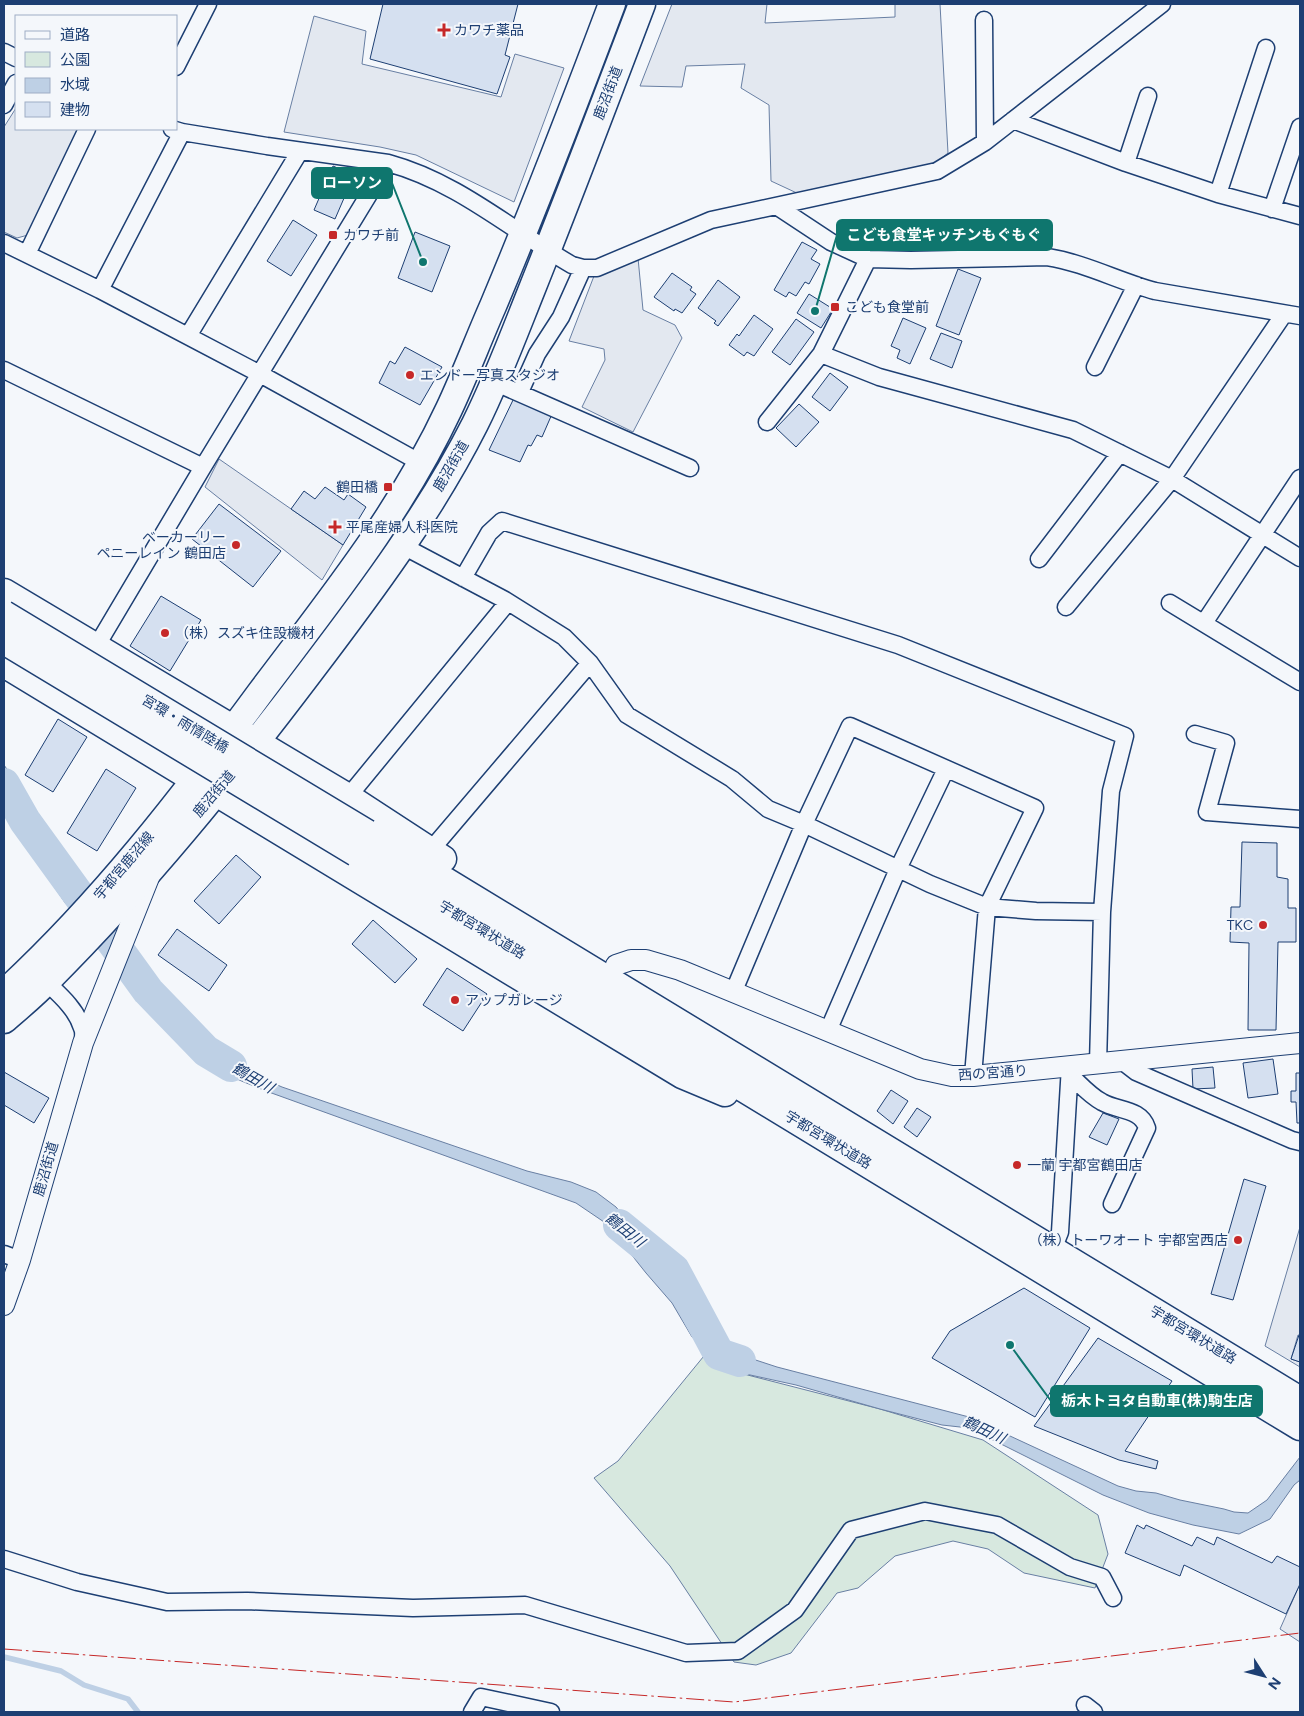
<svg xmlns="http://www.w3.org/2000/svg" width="1304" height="1716" font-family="Figtree,'Noto Sans JP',sans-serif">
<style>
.green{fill:#d7e8df;stroke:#687fa3}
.parking{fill:#e3e8f0;stroke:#687fa3}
.water{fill:#bed0e5;stroke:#687fa3}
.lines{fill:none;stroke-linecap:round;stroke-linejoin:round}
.stream{stroke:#bed0e5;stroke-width:5.5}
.river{stroke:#bed0e5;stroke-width:32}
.building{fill:#d5e0f0;stroke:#1d3f73}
.minor-casing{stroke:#1d3f73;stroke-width:19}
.tertiary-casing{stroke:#1d3f73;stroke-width:22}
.primary-casing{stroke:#1d3f73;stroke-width:29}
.minor{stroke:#f4f7fb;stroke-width:16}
.tertiary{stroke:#f4f7fb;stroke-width:20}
.primary{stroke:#f4f7fb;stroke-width:26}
.primary-bridge-casing{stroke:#1d3f73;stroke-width:29;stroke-linecap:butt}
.primary-bridge{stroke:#f4f7fb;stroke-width:26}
.power{stroke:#c62828;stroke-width:1;stroke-dasharray:18 4 2.5 4;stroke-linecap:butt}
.poi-dot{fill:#c62828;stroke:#f4f7fb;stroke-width:2}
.labels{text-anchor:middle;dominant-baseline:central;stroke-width:4;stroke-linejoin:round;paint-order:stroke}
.poi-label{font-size:14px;fill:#1d3f73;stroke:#f4f7fb;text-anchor:start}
.street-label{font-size:14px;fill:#1d3f73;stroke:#f4f7fb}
.water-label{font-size:15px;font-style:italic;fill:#1d3f73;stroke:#f4f7fb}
.leader{fill:none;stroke:#0f766e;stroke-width:2}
.callout-dot{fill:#0f766e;stroke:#f4f7fb;stroke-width:2}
.callout{fill:#0f766e;stroke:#0f766e;stroke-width:2}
.callout-label{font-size:15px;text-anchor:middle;font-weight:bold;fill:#fff}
</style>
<rect width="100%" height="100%" fill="#f4f7fb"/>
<path class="green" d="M708,1351L732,1371L880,1409L983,1440L1098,1515L1108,1554L1095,1588L1024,1573L988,1549L953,1541L895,1556L858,1588L837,1593L791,1653L756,1665L734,1662L670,1566L594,1478L618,1461Z"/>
<path class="parking" d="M672,4H767L765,23L895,17V4H940L948,153L933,165L799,194L771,181L769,105L741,88L745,64L686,66L682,87L640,86Z
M314,16L366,31L362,64L501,97L515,54L564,68L514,202L416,155L380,147L284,132Z
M16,108V129H82L28,235L17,238L4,232V127Z
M638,258L643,310L675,325L682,338L633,432L582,407L605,360L604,349L569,341L594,276Z
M219,459L343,545L322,580L205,487Z
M1300,1227V1335H1298L1291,1359L1300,1362V1367L1265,1346Z
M1300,1584V1642L1280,1629Z"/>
<path class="water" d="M4,765L85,880L66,904L4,814Z
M132,959L165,1012L208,1050L232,1065L282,1087L527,1171L571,1182L596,1192L616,1207L667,1270L702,1328L725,1350L777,1367L969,1417L1118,1486L1136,1491L1156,1493L1180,1500L1224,1509L1234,1512L1248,1513L1267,1500L1300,1457V1480L1294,1485L1270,1519L1239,1534L1193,1525L1149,1513L1103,1495L969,1428L942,1425L880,1409L796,1385L732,1371L692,1337L672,1303L646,1273L607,1224L576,1203L266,1091C255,1086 242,1082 231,1076C189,1053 155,1012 124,976Z"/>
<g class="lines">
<path class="stream" d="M4,1657L61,1671L84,1685L128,1699L138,1712"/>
<path class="river" d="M4,784L25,821L148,991L206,1051L231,1066
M619,1225L674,1270L719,1354L740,1361"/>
</g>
<path class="building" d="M383,4H518L505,55L510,57L497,94L370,59Z
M333,166L354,175L335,219L314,210Z
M293,220L317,235L291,276L267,261Z
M415,232L450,246L432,292L398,278Z
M802,242L817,250L811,259L820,264L809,284L805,282L796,296L789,292L786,297L774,290Z
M958,269L981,278L959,335L936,326Z
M672,273L692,287L690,290L696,294L682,313L675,309L674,311L654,297Z
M718,280L740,297L718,326L714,323L716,321L698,308Z
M809,294L833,309L821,328L797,313Z
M754,315L773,329L754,356L747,352L744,356L729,345L737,334L739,336Z
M903,318L926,328L910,364L897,358L900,350L891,346Z
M796,319L814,332L790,365L772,352Z
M941,333L962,341L952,368L930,359Z
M405,347L442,367L420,405L379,383L390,361L395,364Z
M830,373L848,387L830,411L812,397Z
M514,398L552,414L542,437L537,435L531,446L528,445L520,462L489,450Z
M799,404L819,422L796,447L776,428Z
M325,487L344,500L348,494L366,507L343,545L291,509L304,491L315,499Z
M219,504L281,551L253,587L192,539Z
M161,596L201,620L170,671L130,646Z
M58,719L87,737L53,792L25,775Z
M106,769L136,788L97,851L67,833Z
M1242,842L1277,843V877L1288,879V908H1296V942H1278L1276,1030H1248L1249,943L1230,942L1231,907H1240Z
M236,855L261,877L219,924L194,901Z
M373,920L417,959L395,983L352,944Z
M177,929L227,965L209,991L158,955Z
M447,968L487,994L463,1031L423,1005Z
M1273,1059L1278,1094L1248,1098L1243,1063Z
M1213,1067L1215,1088L1193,1089L1192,1069Z
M4,1072L49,1098L34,1123L4,1105Z
M1296,1073H1300V1123H1297L1296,1102H1291V1091H1296Z
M891,1090L908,1101L893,1124L877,1111Z
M917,1108L931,1117L917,1137L904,1127Z
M1103,1113L1119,1119L1107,1145L1089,1137Z
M1244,1179L1266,1186L1233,1300L1211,1294Z
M1024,1288L1090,1328L1035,1417L932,1358L950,1331Z
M1299,1335H1300V1365V1362L1291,1359Z
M1098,1338L1172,1381L1125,1451L1158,1461L1156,1469L1119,1460L1034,1426Z
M1137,1525L1144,1529L1146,1525L1192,1546L1197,1537L1214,1545L1217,1537L1272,1563L1277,1556L1300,1567V1584L1286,1614L1184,1565L1180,1576L1125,1553Z"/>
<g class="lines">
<g class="minor-casing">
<path id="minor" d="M984,20L985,142
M4,52L16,58
M176,67L208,4
M4,105L16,83
M1013,120L1126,163L1218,194L1300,216
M172,129L182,132L267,146L388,163C458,182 511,230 572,265L583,268H597L711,220L937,171L985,142L1162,4
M1126,163L1148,96
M1218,194L1266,48
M778,207L831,242L868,259L911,260L1047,257C1085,263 1118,281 1155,291L1300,316
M1272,209L1300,127
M4,243L100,290L260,374L421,463
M27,254L87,129
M100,290L182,132
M188,336L300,151
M821,354L879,377L1073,430L1172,479L1300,558
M1095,367L1136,285
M4,370L203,467
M494,382L690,468
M520,392L537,354L561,317L583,268
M767,422L821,354L868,259
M403,546L505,600L564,637L590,663L627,715L732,779L768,809L804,824L930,884L987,907L1036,911L1102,912
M1039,559L1120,453
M463,578L489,533L502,521L898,645L1125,736L1111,791L1102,912L1098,1064
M1170,603L1300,682
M1066,607L1172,479L1284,314
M1204,623L1300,478
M96,647L203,467L388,163
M1195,734L1226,743L1207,812L1300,819
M348,797L508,602
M430,851L590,663
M40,976C55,991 76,1007 82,1028C84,1032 83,1038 83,1043
M733,993L804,824L850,726L1035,808L987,907L973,1076
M828,1031L898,869L946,769
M1123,1062L1136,1072L1292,1140L1300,1142
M1069,1074C1079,1083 1090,1096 1102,1102C1117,1111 1141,1108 1147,1128L1112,1204
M4,1254L20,1260
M1050,1257L1060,1232L1070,1066
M4,1559L77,1582L167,1602L247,1601L413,1608L525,1605L686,1653L738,1651L795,1610L851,1530L925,1511L997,1525L1070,1567L1102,1577L1113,1598
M1085,1705L1094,1712
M472,1712L481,1697L551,1712"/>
</g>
<g class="tertiary-casing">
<path id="tertiary" d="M616,965L631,960H646L680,970L920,1069L952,1076H973L1300,1043
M4,1305L20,1260L83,1043L150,875"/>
</g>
<g class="primary-casing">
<path id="primary" d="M4,592L348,797L443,859
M4,664C229,802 456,938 682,1075L725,1093
M367,833L1300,1400
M356,853L1300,1427
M4,993C101,904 182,799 260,693C329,601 400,514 449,409C465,375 478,340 493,306C535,206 574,105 612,4
M4,1020C19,1007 35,994 49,979C144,884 229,779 310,672C370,593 430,513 475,424C497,380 514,334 532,289C570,194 606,99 642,4"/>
</g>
<use href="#minor" class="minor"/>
<use href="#tertiary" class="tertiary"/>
<use href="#primary" class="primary"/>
<g class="primary-bridge-casing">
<path id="primary-bridge" d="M4,614L367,833
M4,641L356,853"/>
</g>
<use href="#primary-bridge" class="primary-bridge"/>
<path class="power" d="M4,1649L734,1702L1300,1633"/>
</g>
<g class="poi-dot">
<path d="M441.5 22.5h5v5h5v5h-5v5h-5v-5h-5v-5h5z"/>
<rect x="328" y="230" width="10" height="10" rx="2.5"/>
<rect x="830" y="302" width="10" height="10" rx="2.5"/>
<circle cx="410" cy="375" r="5"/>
<rect x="383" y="482" width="10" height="10" rx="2.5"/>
<path d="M332.5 519.5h5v5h5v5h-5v5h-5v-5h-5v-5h5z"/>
<circle cx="236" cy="545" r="5"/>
<circle cx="165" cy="633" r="5"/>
<circle cx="1263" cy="925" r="5"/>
<circle cx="455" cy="1000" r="5"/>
<circle cx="1017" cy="1165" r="5"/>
<circle cx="1238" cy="1240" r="5"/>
</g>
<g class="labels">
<g class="poi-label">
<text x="454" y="30">カワチ薬品</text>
<text x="343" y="235">カワチ前</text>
<text x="845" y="307">こども食堂前</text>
<text x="420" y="375">エンドー写真スタジオ</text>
<text x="378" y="487" text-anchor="end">鶴田橋</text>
<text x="346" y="527">平尾産婦人科医院</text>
<text x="226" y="537" text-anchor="end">ベーカーリー<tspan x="226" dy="16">ペニーレイン 鶴田店</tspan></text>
<text x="175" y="633">（株）スズキ住設機材</text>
<text x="1253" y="925" text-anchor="end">TKC</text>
<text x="465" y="1000">アップガレージ</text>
<text x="1027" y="1165">一蘭 宇都宮鶴田店</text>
<text x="1228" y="1240" text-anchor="end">（株）トーワオート 宇都宮西店</text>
</g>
<g class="street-label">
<text transform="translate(608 93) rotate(-69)">鹿沼街道</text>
<text transform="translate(451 466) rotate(-60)">鹿沼街道</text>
<text transform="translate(185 724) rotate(31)">宮環・雨情陸橋</text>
<text transform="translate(214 794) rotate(-50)">鹿沼街道</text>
<text transform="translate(124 866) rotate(-50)">宇都宮鹿沼線</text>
<text transform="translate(482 930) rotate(31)">宇都宮環状道路</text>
<text transform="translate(993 1073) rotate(-4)">西の宮通り</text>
<text transform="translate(828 1140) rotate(31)">宇都宮環状道路</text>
<text transform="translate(46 1169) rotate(-74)">鹿沼街道</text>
<text transform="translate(1193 1335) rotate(31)">宇都宮環状道路</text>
</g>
<g class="water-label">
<text transform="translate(253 1078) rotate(30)">鶴田川</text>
<text transform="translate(625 1230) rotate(39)">鶴田川</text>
<text transform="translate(984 1430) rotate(25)">鶴田川</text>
</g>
</g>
<path class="leader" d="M423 262L392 183M815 311L837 235M1010 1345L1051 1401"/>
<g class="callout-dot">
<circle cx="423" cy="262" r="5"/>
<circle cx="815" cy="311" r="5"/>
<circle cx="1010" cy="1345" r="5"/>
</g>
<g class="callout">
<rect x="312" y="168" width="80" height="30" rx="5"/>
<rect x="837" y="220" width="215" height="30" rx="5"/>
<rect x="1051" y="1386" width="211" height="30" rx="5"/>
</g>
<g class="callout-label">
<text x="352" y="188">ローソン</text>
<text x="944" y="240">こども食堂キッチンもぐもぐ</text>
<text x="1157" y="1406">栃木トヨタ自動車(株)駒生店</text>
</g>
<rect width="1304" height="1716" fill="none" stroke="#1d3f73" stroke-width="10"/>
<rect x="15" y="15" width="162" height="115" fill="#f4f7fb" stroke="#9eadc5"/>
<rect x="25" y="31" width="25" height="8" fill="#f4f7fb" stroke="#9eadc5"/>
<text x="60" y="40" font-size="15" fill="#1d3f73">道路</text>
<rect x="25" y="52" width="25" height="15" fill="#d7e8df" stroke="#9eadc5"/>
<text x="60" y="65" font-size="15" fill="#1d3f73">公園</text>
<rect x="25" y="78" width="25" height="15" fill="#bed0e5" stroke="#9eadc5"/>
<text x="60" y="90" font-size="15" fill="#1d3f73">水域</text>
<rect x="25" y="102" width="25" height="15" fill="#d5e0f0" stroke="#9eadc5"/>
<text x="60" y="115" font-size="15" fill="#1d3f73">建物</text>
<g transform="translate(1264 1676) rotate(126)" stroke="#f4f7fb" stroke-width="4" paint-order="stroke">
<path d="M0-4L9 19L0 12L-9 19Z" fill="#1d3f73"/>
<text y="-8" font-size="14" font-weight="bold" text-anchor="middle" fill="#1d3f73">N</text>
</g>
</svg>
